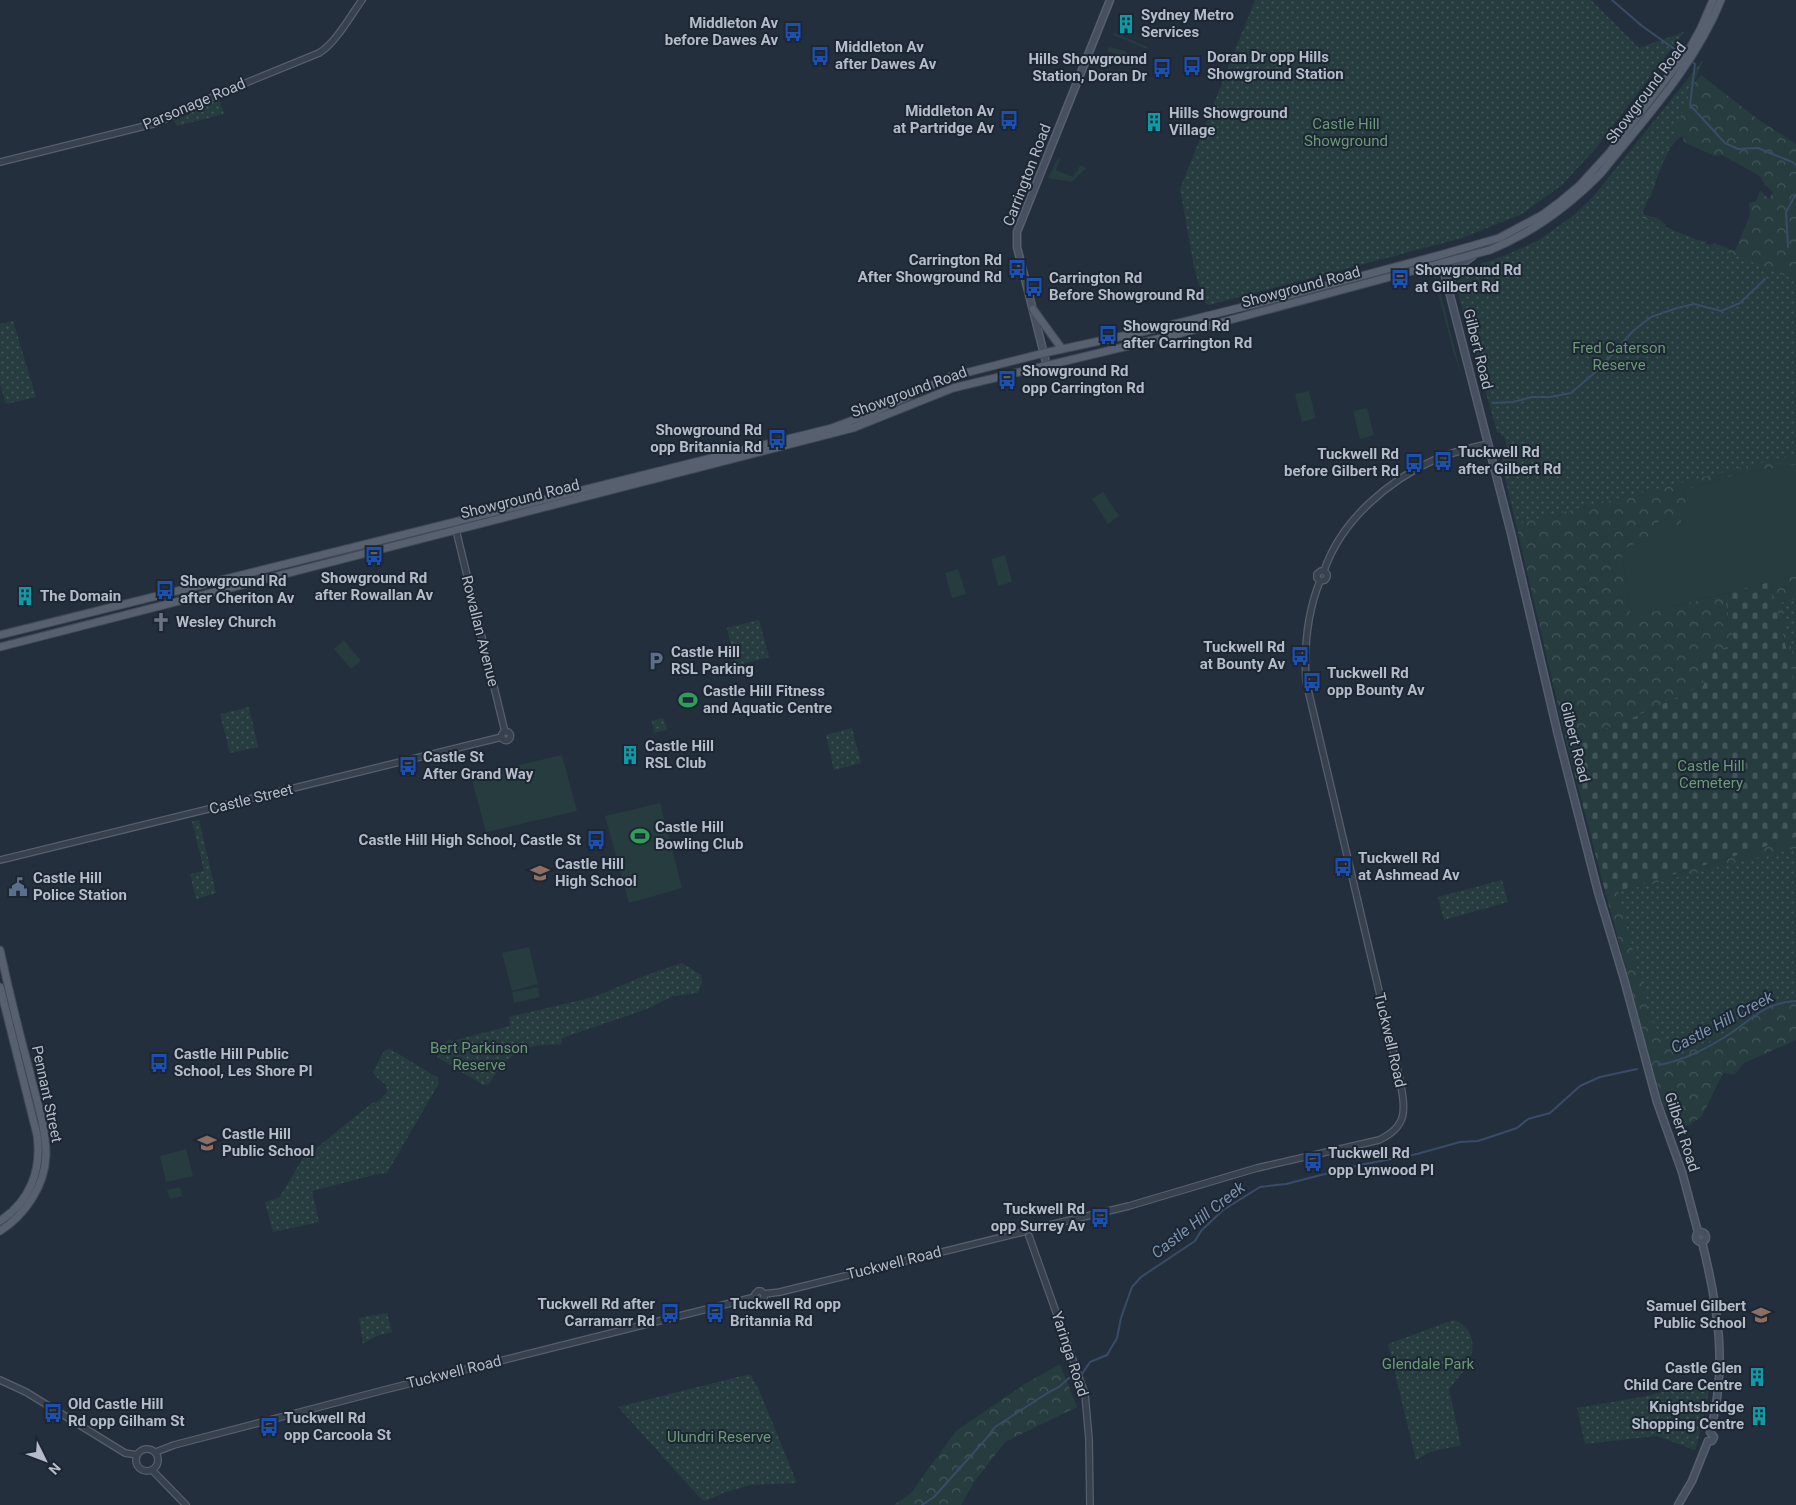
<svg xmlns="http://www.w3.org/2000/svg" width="1796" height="1505" font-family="Roboto,sans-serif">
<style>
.green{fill:#263c3f}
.forest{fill:url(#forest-crowns);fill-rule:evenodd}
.cemetery{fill:url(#cemetery-stones)}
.park{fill:url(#park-dots)}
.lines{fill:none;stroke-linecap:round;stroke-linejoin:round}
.stream{stroke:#394c67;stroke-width:2}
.tertiary-casing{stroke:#565f6c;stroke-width:8}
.secondary-casing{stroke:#565f6c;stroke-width:9}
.primary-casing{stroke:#414a57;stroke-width:9}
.tertiary{stroke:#38414e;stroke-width:5.5}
.secondary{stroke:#465061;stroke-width:6}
.primary{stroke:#56606e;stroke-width:7}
.labels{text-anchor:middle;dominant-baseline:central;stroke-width:4;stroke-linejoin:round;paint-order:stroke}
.poi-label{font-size:15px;font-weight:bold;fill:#b4bcc9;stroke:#1d2633;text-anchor:start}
.street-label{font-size:15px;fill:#b4bcc9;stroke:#1d2633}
.park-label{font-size:15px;fill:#6b9a76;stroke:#1d2633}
.water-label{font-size:16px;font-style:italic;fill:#7c92b1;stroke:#1d2633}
</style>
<defs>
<pattern id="forest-crowns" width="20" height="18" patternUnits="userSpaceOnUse" patternTransform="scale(1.25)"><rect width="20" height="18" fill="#263c3f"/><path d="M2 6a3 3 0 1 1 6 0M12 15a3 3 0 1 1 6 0" fill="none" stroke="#435659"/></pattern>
<pattern id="cemetery-stones" width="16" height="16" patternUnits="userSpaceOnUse" patternTransform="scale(1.25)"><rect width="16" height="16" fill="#263c3f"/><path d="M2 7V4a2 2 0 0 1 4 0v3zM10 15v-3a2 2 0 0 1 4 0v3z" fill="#435659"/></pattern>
<pattern id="park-dots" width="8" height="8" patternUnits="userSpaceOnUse" patternTransform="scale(1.25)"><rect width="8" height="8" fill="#263c3f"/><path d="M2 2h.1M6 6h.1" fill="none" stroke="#435659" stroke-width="1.8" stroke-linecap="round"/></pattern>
</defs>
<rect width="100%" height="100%" fill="#242f3e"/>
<path class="green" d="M1114,33L1148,47L1147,49L1116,36L1113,35Z
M1109,47L1125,51L1130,56V60L1107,51Z
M1061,157L1056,170L1073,177L1075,172H1077L1080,165L1086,168L1072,182L1048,178L1057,160Z
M1435,274L1436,275L1462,378L1453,350L1436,285L1434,275Z
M1309,391L1316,418L1302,422L1295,394Z
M1367,408L1374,435L1360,439L1353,411Z
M1796,465V576L1631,617L1621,551L1631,545L1649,541L1657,523L1661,521L1666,526L1681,510L1687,505L1684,490L1742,473Z
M1103,492L1119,516L1108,524L1092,499Z
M1005,555L1012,582L998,586L991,559Z
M958,569L966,594L952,598L945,573Z
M344,640L361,661L351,669L334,649Z
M562,755L577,811L486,832L471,776Z
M660,803L682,888L629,903L605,816Z
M529,947L538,984L512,991L502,953Z
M538,987L540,997L514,1003L512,992Z
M186,1149L193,1176L166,1182L160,1156Z
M180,1187L182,1196L170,1199L167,1190Z"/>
<path class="forest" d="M1701,75L1759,120L1796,144V465L1742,473L1684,490L1687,506L1681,510V525L1666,526L1661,521L1657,523L1649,541L1631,545L1621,551L1631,617L1724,594L1735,645L1704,685L1615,726L1566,740L1502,464L1503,454L1508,450L1504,436L1500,435L1580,214ZM1682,136L1685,143L1715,156L1722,155L1760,176L1765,185L1773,192L1769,199L1760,190L1756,201L1749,203L1750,215L1735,251L1714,243L1710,247L1704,245L1707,241L1692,240L1661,233L1666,225L1658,218L1645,215L1634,197L1650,198C1656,182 1667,143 1682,136Z
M1796,576V688L1770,582Z
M1796,837V1040L1744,1063L1734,1075L1723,1073L1702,1116L1691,1124L1681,1128L1663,1105L1606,895Z
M1060,1364L1077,1407L1005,1442L974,1482L961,1505H894L911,1493L956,1431L1025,1384Z"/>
<path class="cemetery" d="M1770,582L1796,688V837L1606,895L1566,740L1615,726L1704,685L1698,655L1735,645L1724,594Z"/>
<path class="park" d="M1255,0H1591L1639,48L1684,32L1596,148L1562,185L1522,214L1462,238L1209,305L1204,302L1194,267L1180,189Z
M1703,60L1641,217L1796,280V454L1516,524L1502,464L1503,454L1508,450L1504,436L1497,432L1455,283L1472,267L1504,256L1539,240L1574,215L1592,198Z
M219,99L224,114L177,126L174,121Z
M13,321L36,397L6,404L0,384V324Z
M1796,599V667L1780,603Z
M759,620L769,657L736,666L727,628Z
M249,707L258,747L230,753L220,714Z
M662,718L664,719L667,730L654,733L652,721Z
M852,728L861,763L834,770L826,735Z
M199,820L216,893L196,899L190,874L204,871L192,821Z
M1796,848V998L1781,999L1760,1008L1745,1017L1725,1033L1678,1057L1650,1019L1618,892Z
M1502,880L1508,902L1444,920L1438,897Z
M682,963L701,975L702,982L698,993L673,996L647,1009L562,1038L561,1045C526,1042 507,1054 489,1084L483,1085L437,1057L448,1039L452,1041L510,1026L509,1017L594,997L644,976Z
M390,1049L437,1077L439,1083L387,1173L378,1174L312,1191L319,1222L273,1232L265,1202L279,1198L303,1158H311L319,1146L372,1103C379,1102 382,1098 387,1092L386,1085L375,1076L373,1072L384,1051Z
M387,1313L392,1332L376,1336L363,1344L359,1318Z
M1453,1320C1467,1323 1475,1338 1472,1352C1471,1357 1469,1358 1470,1363L1449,1389L1461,1445L1430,1452L1416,1460L1388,1344Z
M750,1374L759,1390L797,1483L750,1485L723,1493L706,1501L701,1499L618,1407Z
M1674,1389L1709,1390L1701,1429L1695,1450L1657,1436L1585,1444L1577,1408L1648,1396Z"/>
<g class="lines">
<path class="stream" d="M1612,0L1642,26L1683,55
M1691,61L1695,64L1690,105L1725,143L1738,149L1758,148L1792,162L1796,165
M1788,247L1786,212L1796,194
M1493,403L1513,402L1532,397H1550L1571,393L1599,369L1633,331L1651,317L1677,308L1694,304L1721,311L1740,303L1765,279
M1659,1065C1685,1060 1712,1046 1734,1031C1756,1015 1767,1003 1796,1001
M922,1505L934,1497L985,1440L995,1427L1049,1392L1059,1387L1069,1378L1080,1377L1090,1362L1107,1355L1117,1338L1121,1318L1132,1287L1141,1277L1195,1241L1201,1231L1223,1210L1260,1187L1286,1184L1360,1165L1417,1154L1460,1142L1478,1141L1517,1128L1528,1119L1550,1113L1580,1086L1600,1077L1637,1069"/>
<g class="tertiary-casing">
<path id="tertiary" d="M0,162L157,123L221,93L319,53C335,44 351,15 362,0
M456,530L505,732
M1324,571C1341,520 1389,480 1436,459C1452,452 1470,448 1488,444
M1320,581L1325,580L1327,577V574L1324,571
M1320,581L1317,578V574L1321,571H1324
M501.5 736a4.5 4.5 0 1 1 9 0a4.5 4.5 0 1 1-9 0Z
M0,860L502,737
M1033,1229L1129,1206L1257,1168L1379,1140C1409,1126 1405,1109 1400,1080L1306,681C1304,646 1307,613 1320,581
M1023,1232L1024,1228L1027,1226L1033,1229
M1029,1236L1085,1394L1089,1439L1090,1505
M764,1294L780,1292L1023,1232
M755,1297V1294L758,1291H761L764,1294
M755,1297L758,1301L761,1300L764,1298V1294
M0,1380L26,1392L125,1453L137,1455
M136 1460a11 11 0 1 1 22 0a11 11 0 1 1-22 0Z
M156,1452L174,1445L388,1389L755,1297
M152,1470L186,1505"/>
</g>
<g class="secondary-casing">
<path id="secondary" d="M1442,264L1511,533L1558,735L1598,892L1624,979L1657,1102L1682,1172L1698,1232
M1449,287L1454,269L1474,255
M1047,366L1017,247V232L1110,0
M1696 1237a5 5 0 1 1 10 0a5 5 0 1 1-10 0Z
M1702,1242C1718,1306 1728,1367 1710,1432
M1708,1441H1712L1714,1437L1710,1432
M1678,1505L1692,1481L1708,1441"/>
</g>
<g class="primary-casing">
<path id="primary" d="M1033,309L1062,349
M0,635L832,428L872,413L949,377L1044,353L1146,331L1259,303L1440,255L1499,238L1542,215L1561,201L1579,186L1610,152L1690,48L1701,28L1713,0
M0,647L853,428L953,388L1178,334L1490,250C1534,232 1569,206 1602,172C1645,118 1695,65 1721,0
M0,950C9,991 19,1032 30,1073C36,1099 46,1127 46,1155C45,1186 25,1215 0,1231
M0,987L37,1135C42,1170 30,1201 0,1221"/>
</g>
<use href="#tertiary" class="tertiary"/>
<use href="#secondary" class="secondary"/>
<use href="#primary" class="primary"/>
</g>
<defs>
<g id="building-bare" transform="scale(1.5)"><path d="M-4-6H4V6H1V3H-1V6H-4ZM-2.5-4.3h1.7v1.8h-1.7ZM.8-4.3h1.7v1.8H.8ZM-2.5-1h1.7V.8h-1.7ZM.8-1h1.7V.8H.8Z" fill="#0f9aa8" stroke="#1d2633" stroke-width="2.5" paint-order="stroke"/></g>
<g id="bus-bare" transform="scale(1.5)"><path d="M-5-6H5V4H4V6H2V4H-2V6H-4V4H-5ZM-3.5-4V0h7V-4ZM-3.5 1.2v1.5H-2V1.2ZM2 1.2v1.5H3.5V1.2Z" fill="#1a4fb4" stroke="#1d2633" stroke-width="2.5" paint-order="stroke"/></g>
<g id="church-bare" transform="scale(1.5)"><path d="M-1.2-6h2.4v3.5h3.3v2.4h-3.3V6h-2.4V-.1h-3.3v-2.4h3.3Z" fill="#6b7280" stroke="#1d2633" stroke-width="2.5" paint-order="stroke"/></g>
<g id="parking-bare" transform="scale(1.5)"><path d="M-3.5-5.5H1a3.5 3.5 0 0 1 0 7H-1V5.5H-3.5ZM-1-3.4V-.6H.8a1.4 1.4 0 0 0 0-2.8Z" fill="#5c6f8a" stroke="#1d2633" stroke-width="2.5" paint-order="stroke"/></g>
<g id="stadium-bare" transform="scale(1.5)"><path d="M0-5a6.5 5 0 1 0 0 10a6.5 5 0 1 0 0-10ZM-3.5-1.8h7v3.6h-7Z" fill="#2e9e5b" stroke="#1d2633" stroke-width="2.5" paint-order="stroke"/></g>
<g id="school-bare" transform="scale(1.5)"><path d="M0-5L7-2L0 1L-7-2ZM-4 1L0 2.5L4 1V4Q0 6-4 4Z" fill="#8d6e63" stroke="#1d2633" stroke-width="2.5" paint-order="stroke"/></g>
<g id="civic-bare" transform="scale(1.5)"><path d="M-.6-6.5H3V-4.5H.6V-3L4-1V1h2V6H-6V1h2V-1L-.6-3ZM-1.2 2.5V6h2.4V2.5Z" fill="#5c6f8a" stroke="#1d2633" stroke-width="2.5" paint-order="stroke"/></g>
</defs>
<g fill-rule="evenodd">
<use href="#building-bare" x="1126" y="24"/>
<use href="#bus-bare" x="793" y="32"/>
<use href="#bus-bare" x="820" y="56"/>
<use href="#bus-bare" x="1192" y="66"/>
<use href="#bus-bare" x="1162" y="68"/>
<use href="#bus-bare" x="1009" y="120"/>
<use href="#building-bare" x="1154" y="122"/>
<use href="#bus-bare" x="1017" y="269"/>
<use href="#bus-bare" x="1400" y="279"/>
<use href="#bus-bare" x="1034" y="287"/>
<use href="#bus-bare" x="1108" y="335"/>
<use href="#bus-bare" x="1007" y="380"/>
<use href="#bus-bare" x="777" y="439"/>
<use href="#bus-bare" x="1443" y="461"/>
<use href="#bus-bare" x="1414" y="463"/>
<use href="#bus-bare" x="374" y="556"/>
<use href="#bus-bare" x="165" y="590"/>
<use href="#building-bare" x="25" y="596"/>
<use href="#church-bare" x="161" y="622"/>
<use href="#bus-bare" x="1300" y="656"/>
<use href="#parking-bare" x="656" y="661"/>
<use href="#bus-bare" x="1312" y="682"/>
<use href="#stadium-bare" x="688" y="700"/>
<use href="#building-bare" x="630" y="755"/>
<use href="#bus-bare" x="408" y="766"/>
<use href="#stadium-bare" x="640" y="836"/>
<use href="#bus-bare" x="596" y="840"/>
<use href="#bus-bare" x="1343" y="867"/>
<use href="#school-bare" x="540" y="873"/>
<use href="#civic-bare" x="18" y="887"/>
<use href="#bus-bare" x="159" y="1063"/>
<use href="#school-bare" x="207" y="1143"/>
<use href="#bus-bare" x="1313" y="1162"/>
<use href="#bus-bare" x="1100" y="1218"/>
<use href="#bus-bare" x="670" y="1313"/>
<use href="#bus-bare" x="715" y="1313"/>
<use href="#school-bare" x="1761" y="1315"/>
<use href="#building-bare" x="1757" y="1377"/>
<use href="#bus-bare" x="53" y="1413"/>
<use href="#building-bare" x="1759" y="1416"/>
<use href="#bus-bare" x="269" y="1427"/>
</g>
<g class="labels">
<g class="poi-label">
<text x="1141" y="15">Sydney Metro<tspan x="1141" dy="17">Services</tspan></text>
<text x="778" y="23" text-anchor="end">Middleton Av<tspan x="778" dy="17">before Dawes Av</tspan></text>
<text x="835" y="47">Middleton Av<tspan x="835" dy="17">after Dawes Av</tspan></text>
<text x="1207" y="57">Doran Dr opp Hills<tspan x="1207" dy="17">Showground Station</tspan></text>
<text x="1147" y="59" text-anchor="end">Hills Showground<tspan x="1147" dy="17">Station, Doran Dr</tspan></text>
<text x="994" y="111" text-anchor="end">Middleton Av<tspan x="994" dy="17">at Partridge Av</tspan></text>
<text x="1169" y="113">Hills Showground<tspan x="1169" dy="17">Village</tspan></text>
<text x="1002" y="260" text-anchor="end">Carrington Rd<tspan x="1002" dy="17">After Showground Rd</tspan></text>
<text x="1415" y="270">Showground Rd<tspan x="1415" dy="17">at Gilbert Rd</tspan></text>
<text x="1049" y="278">Carrington Rd<tspan x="1049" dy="17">Before Showground Rd</tspan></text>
<text x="1123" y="326">Showground Rd<tspan x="1123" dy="17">after Carrington Rd</tspan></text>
<text x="1022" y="371">Showground Rd<tspan x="1022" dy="17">opp Carrington Rd</tspan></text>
<text x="762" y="430" text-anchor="end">Showground Rd<tspan x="762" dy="17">opp Britannia Rd</tspan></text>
<text x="1458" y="452">Tuckwell Rd<tspan x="1458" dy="17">after Gilbert Rd</tspan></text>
<text x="1399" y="454" text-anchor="end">Tuckwell Rd<tspan x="1399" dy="17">before Gilbert Rd</tspan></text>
<text x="374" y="578" text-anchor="middle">Showground Rd<tspan x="374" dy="17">after Rowallan Av</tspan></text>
<text x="180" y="581">Showground Rd<tspan x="180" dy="17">after Cheriton Av</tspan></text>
<text x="40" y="596">The Domain</text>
<text x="176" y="622">Wesley Church</text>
<text x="1285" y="647" text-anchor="end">Tuckwell Rd<tspan x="1285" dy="17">at Bounty Av</tspan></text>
<text x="671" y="652">Castle Hill<tspan x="671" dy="17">RSL Parking</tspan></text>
<text x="1327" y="673">Tuckwell Rd<tspan x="1327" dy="17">opp Bounty Av</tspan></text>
<text x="703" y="691">Castle Hill Fitness<tspan x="703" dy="17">and Aquatic Centre</tspan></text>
<text x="645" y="746">Castle Hill<tspan x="645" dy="17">RSL Club</tspan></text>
<text x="423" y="757">Castle St<tspan x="423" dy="17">After Grand Way</tspan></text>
<text x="655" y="827">Castle Hill<tspan x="655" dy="17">Bowling Club</tspan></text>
<text x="581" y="840" text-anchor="end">Castle Hill High School, Castle St</text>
<text x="1358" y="858">Tuckwell Rd<tspan x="1358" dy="17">at Ashmead Av</tspan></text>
<text x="555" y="864">Castle Hill<tspan x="555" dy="17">High School</tspan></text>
<text x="33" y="878">Castle Hill<tspan x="33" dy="17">Police Station</tspan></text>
<text x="174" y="1054">Castle Hill Public<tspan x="174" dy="17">School, Les Shore Pl</tspan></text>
<text x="222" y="1134">Castle Hill<tspan x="222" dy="17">Public School</tspan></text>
<text x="1328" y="1153">Tuckwell Rd<tspan x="1328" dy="17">opp Lynwood Pl</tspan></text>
<text x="1085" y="1209" text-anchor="end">Tuckwell Rd<tspan x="1085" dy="17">opp Surrey Av</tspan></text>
<text x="655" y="1304" text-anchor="end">Tuckwell Rd after<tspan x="655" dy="17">Carramarr Rd</tspan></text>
<text x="730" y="1304">Tuckwell Rd opp<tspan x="730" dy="17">Britannia Rd</tspan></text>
<text x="1746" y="1306" text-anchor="end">Samuel Gilbert<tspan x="1746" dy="17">Public School</tspan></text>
<text x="1742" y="1368" text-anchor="end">Castle Glen<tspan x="1742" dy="17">Child Care Centre</tspan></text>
<text x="68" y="1404">Old Castle Hill<tspan x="68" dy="17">Rd opp Gilham St</tspan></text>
<text x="1744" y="1407" text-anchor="end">Knightsbridge<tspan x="1744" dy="17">Shopping Centre</tspan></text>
<text x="284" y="1418">Tuckwell Rd<tspan x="284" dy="17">opp Carcoola St</tspan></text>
</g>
<g class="street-label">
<text transform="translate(1646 93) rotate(-53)">Showground Road</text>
<text transform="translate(194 104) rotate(-23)">Parsonage Road</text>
<text transform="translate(1027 175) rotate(-69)">Carrington Road</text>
<text transform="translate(1301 287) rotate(-15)">Showground Road</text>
<text transform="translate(1478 349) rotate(76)">Gilbert Road</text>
<text transform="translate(909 392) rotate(-20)">Showground Road</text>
<text transform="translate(520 499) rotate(-14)">Showground Road</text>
<text transform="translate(480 631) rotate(76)">Rowallan Avenue</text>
<text transform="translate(1575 742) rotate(76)">Gilbert Road</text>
<text transform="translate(251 799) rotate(-14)">Castle Street</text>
<text transform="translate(1390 1040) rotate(77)">Tuckwell Road</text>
<text transform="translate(47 1094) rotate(78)">Pennant Street</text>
<text transform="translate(1682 1132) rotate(72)">Gilbert Road</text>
<text transform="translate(894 1263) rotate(-14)">Tuckwell Road</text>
<text transform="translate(1070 1354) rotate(72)">Yaringa Road</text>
<text transform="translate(454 1372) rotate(-14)">Tuckwell Road</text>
</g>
<g class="park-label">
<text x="1346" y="124">Castle Hill<tspan x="1346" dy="17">Showground</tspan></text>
<text x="1619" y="348">Fred Caterson<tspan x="1619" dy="17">Reserve</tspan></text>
<text x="1711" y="766">Castle Hill<tspan x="1711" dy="17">Cemetery</tspan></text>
<text x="479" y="1048">Bert Parkinson<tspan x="479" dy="17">Reserve</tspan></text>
<text x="1428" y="1364">Glendale Park</text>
<text x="719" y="1437">Ulundri Reserve</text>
</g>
<g class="water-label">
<text transform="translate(1722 1022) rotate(-28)">Castle Hill Creek</text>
<text transform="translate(1198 1220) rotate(-38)">Castle Hill Creek</text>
</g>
</g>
<g transform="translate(45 1460) rotate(132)" stroke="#1d2633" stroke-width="4" paint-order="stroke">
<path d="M0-4L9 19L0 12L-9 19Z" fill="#b4bcc9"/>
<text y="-8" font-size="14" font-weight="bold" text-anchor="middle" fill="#b4bcc9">N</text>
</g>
</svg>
